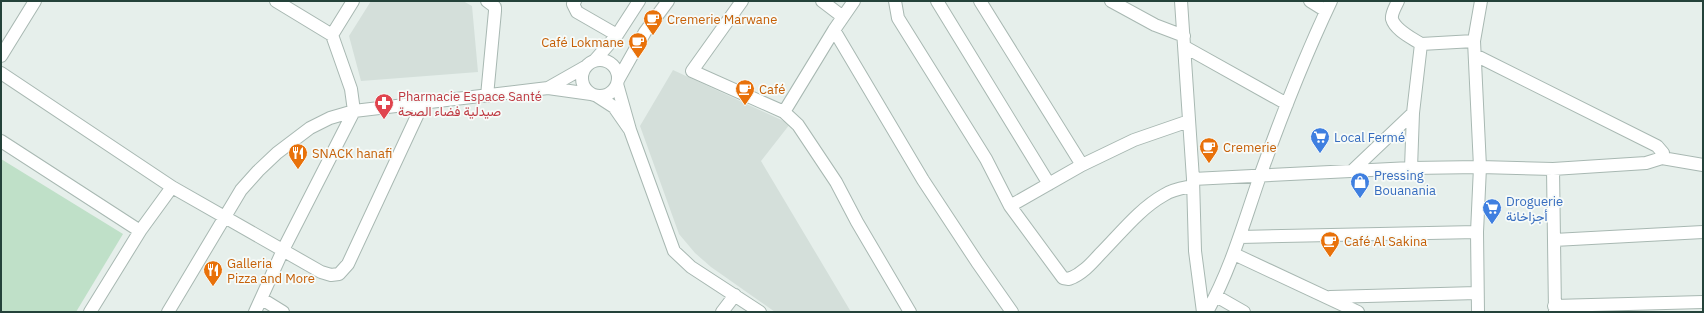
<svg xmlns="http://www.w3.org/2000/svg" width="1704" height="313" font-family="'IBM Plex Sans',Vazirmatn,sans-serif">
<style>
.built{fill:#d4dfda}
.green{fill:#bfe0c8}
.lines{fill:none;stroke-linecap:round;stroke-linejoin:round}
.minor-casing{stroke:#a8b8b2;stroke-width:14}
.minor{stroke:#fff;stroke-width:12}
.labels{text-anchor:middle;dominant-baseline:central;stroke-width:3.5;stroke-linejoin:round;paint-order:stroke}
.food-label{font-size:13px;fill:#c56008;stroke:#f7fbf9;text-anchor:start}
.health-label{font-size:13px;fill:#be3a42;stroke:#f7fbf9;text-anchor:start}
.shop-label{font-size:13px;fill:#366cbe;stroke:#f7fbf9;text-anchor:start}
</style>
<rect width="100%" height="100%" fill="#e6efeb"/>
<path class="built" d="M371,1H463L472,6L478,72L361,81L349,36Z
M673,70L790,124L761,161L851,312H775L711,267L695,253L679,234L640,126Z"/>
<path class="green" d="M1,159L123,234L76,312H1Z"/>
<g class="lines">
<g class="minor-casing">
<path id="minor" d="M487,1L495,7V11L487,96
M575,1L573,4L577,12L617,35
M742,1L692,71L784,112L798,125L836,182L857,222L910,312
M822,1L843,17
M895,1L898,18L986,159L1010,206L1082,165
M937,1L1049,184
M980,1L1082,165L1134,140L1189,121
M1111,1L1155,25L1184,36
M1181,1L1193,179L1195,251L1203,312
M1310,1L1326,11
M1398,1C1396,6 1391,13 1392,19C1395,30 1412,38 1421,44
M834,30L923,180L977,262L1012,312
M332,35L353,1
M1185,47L1287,104
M1,56L35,1
M582 78a18 18 0 1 1 36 0a18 18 0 1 1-36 0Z
M595,60L617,35L639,1
M585,67L548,88L591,94
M1,73L172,187L321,272L331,275L339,274L348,264L423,103
M618,80L645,32L668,1
M597,96L614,107L630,130L617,84
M784,112L834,30L854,1
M630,130L674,251L691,267L760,312
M1,141L140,231
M1662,158L1703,165
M1411,168L1413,113L1421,44L1474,41
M1553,169L1555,312
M1353,170L1413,113
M1193,179L1411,168L1480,167L1553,169L1646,163L1662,158L1663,153L1657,146L1475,55
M1010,206L1063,278L1069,279C1082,274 1091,264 1100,254C1120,234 1139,209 1164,195C1173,189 1183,188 1193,186
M1240,237L1477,232
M1554,240L1703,232
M1234,254L1358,312
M1216,296L1244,312
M1330,297L1477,293
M262,299L283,312
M1554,306L1703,302
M90,312L140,231L172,187
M168,312L241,190L258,171L277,153L310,128L330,118L354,111L548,88
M255,312L283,250L354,111L351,89L332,35L276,1
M722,312L735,295
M1207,312C1231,269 1244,222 1260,176C1281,117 1304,58 1331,1
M1478,312L1477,232L1480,167L1474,41L1481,1"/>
</g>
<use href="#minor" class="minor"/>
</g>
<defs>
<g id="cafe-pin" transform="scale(1)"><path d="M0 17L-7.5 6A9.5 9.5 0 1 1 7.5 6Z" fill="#e8710a" stroke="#f7fbf9"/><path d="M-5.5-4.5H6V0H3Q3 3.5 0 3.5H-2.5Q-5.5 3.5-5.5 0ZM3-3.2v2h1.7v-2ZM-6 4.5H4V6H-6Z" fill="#fff"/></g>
<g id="pharmacy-pin" transform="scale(1)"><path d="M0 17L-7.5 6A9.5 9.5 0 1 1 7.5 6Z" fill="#e0444e" stroke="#f7fbf9"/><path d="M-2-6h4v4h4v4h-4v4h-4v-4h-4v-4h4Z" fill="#fff"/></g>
<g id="supermarket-pin" transform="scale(1)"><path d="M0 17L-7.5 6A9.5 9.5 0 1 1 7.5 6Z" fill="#3f7fe0" stroke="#f7fbf9"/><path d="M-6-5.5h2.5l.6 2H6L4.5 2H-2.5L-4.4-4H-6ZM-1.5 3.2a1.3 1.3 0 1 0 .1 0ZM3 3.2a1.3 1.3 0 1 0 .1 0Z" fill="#fff"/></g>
<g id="restaurant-pin" transform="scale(1)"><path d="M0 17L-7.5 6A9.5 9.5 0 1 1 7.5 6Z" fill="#e8710a" stroke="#f7fbf9"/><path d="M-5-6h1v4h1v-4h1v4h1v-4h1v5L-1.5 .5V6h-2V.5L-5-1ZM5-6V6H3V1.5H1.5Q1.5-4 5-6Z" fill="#fff"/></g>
<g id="shop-pin" transform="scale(1)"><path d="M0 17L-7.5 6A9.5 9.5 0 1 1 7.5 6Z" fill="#3f7fe0" stroke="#f7fbf9"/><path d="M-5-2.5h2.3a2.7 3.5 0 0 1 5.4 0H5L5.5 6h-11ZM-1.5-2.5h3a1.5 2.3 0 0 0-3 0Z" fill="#fff"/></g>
</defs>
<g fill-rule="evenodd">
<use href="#cafe-pin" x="653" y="19"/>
<use href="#cafe-pin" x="638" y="42"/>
<use href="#cafe-pin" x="745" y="89"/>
<use href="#pharmacy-pin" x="384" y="103"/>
<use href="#supermarket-pin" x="1320" y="137"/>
<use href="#cafe-pin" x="1209" y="147"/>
<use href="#restaurant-pin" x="298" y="153"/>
<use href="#shop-pin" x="1360" y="182"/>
<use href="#supermarket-pin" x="1492" y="208"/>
<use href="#cafe-pin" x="1330" y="241"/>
<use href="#restaurant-pin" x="213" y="270"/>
</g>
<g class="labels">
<g class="food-label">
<text x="667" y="19">Cremerie Marwane</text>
<text x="624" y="42" text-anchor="end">Café Lokmane</text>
<text x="759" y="89">Café</text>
<text x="1223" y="147">Cremerie</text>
<text x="312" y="153">SNACK hanafi</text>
<text x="1344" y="241">Café Al Sakina</text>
<text x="227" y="263">Galleria<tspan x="227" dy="15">Pizza and More</tspan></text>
</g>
<g class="health-label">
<text x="398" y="96">Pharmacie Espace Santé<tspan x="398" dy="15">صيدلية فضاء الصحة</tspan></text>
</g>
<g class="shop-label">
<text x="1334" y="137">Local Fermé</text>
<text x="1374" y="175">Pressing<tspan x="1374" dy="15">Bouanania</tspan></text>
<text x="1506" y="201">Droguerie<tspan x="1506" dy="15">أجزاخانة</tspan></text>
</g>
</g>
<rect width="1704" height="313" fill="none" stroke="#24423a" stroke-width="4"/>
</svg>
